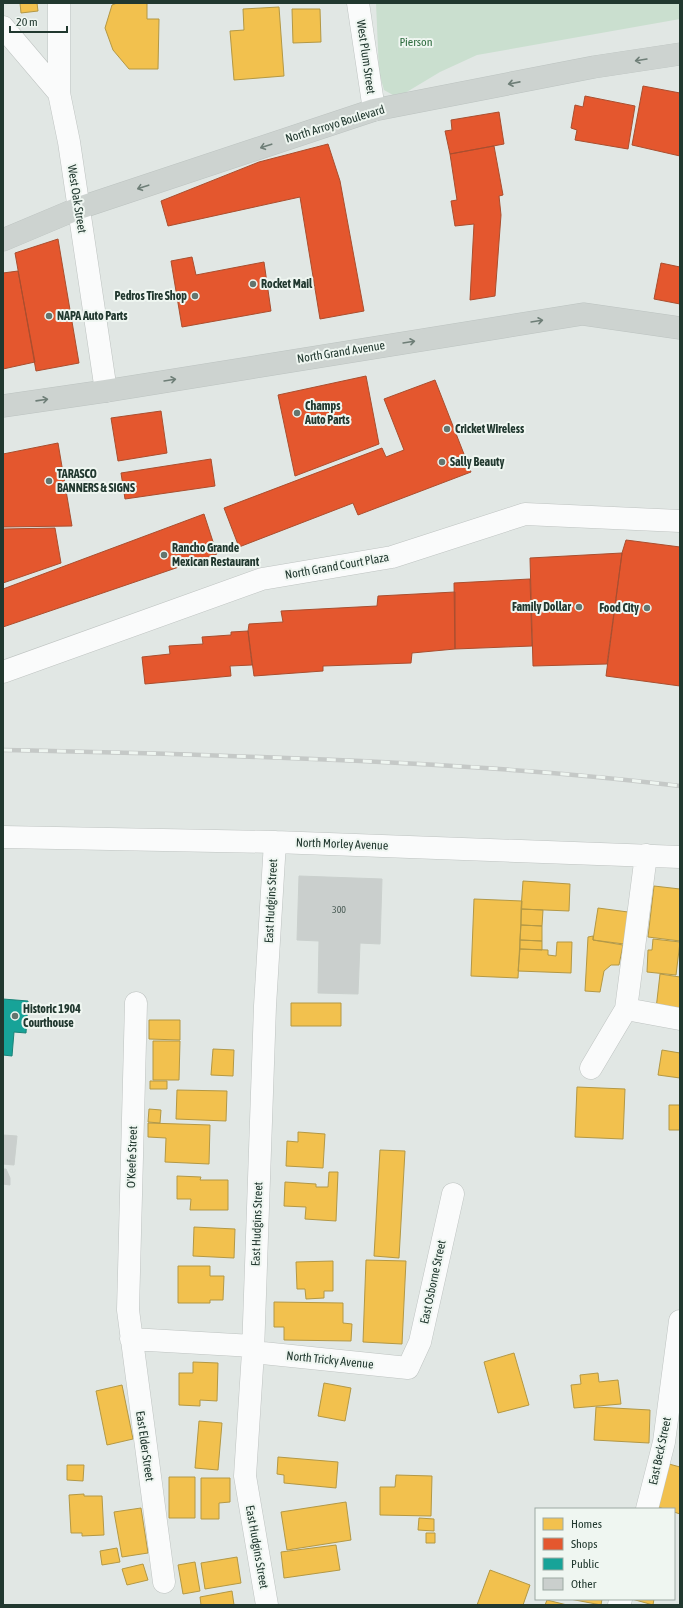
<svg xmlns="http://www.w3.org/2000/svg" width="683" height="1608" font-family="'Asap Condensed',sans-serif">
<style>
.green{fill:#cadfcf}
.homes{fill:#f2c14e;stroke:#b39845}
.shops{fill:#e4572e;stroke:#aa4e2e}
.public{fill:#17a398;stroke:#1a8378}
.building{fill:#cacfcd;stroke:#cad0cd}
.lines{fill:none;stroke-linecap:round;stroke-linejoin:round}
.street-casing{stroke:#bec3c1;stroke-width:23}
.primary-casing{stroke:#bcc3c0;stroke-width:23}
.street{stroke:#fafbfb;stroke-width:22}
.primary{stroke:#cdd3d0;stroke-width:22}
.rail-casing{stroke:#c5c9c7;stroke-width:4.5}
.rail{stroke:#eff6f1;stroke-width:3;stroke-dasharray:9;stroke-linecap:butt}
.oneway{stroke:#6e7e77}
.poi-dot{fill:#64756e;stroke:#eff6f1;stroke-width:1.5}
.labels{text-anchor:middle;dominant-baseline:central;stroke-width:4;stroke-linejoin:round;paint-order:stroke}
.number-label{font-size:10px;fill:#4c5e57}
.park-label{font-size:12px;fill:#2e6c3f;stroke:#eff6f1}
.street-label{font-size:12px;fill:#21382f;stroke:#eff6f1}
.poi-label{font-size:12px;font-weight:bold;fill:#21382f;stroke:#eff6f1;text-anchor:start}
</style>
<rect width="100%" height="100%" fill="#e1e7e4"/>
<path class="green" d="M376,3H680V19L477,55L440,72L405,93L393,95L384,90L379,72Z"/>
<path class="homes" d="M20,3H37L38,11L21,13Z
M117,3H147V19H159L158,69H129L113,50L105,28L112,5Z
M279,7L284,76L234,80L230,31L244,30L243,9Z
M292,9H320L321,42L293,43Z
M523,881L570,884L569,911L521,909Z
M654,886L680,889V941L648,937Z
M474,899L522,901L518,978L471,976Z
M598,908L628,912L624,944L593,940Z
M521,909L543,910L542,926L521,925Z
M521,925L542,926V941L520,940Z
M593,936V940L623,945L619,965H611L604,971L600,992L585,991L588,937Z
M653,939L680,942L676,975L647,972L648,950H652Z
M520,940L542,941V950L520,949Z
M557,942H572L571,973L518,971L520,949L548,950V955L556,956Z
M660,974L680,977V1011L656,1009Z
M291,1003H341V1026H291Z
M149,1020H180V1040L149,1039Z
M153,1041H180L179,1080H153Z
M213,1049L234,1050L233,1076L211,1075Z
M662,1050L680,1053V1078L658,1075Z
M150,1081H167V1089H150Z
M577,1087L625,1089L623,1139L575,1137Z
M177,1090L227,1091L226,1121L176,1119Z
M669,1105H680V1130H669Z
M149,1109L161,1110L160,1123L148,1122Z
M148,1123L210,1125L209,1164L165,1162L166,1138L148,1137Z
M298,1132L325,1134L323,1168L286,1166L287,1141L298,1142Z
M380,1150L405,1151L399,1258L374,1256Z
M329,1172H338L336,1221L305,1219L306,1207L284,1206L285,1182L316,1184V1187H328Z
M177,1176L201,1177L200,1180H228V1210H190L191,1199H177Z
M194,1227L235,1229L234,1258L193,1256Z
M366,1260L406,1261L402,1344L363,1342Z
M333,1261V1291H324V1298L306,1299L305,1289H297L296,1262Z
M178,1266H210V1276H224L223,1300H210V1303H178Z
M274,1302L343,1303V1323L352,1324L351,1341L284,1340V1327H274Z
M514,1353L529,1405L498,1413L484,1362Z
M193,1362L218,1363L217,1401L200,1400V1406L179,1405V1373H193Z
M598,1373L599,1382L618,1380L621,1404L574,1408L571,1385L581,1384L580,1375Z
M324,1383L351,1388L345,1421L318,1416Z
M122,1385L133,1439L107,1445L96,1391Z
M596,1407L650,1410L649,1443L594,1440Z
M199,1421L222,1423L218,1470L195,1468Z
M278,1457L338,1462L336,1488L284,1483V1475L277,1474Z
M669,1464L680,1467V1514L674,1512V1509H664L656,1506Z
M67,1465H84L83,1481L67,1480Z
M396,1475L432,1476L431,1516L380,1515V1487H395Z
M169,1477H195V1518H169Z
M201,1478H230V1502L219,1503V1519H201Z
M84,1494V1496H102L104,1535L82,1536V1533H71L69,1495Z
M346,1502L351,1540L287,1550L281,1512Z
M141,1508L148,1553L122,1557L114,1512Z
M419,1518L434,1519V1531L418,1530Z
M426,1533H435V1543H426Z
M336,1545L340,1570L284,1578L281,1552Z
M117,1548L120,1562L102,1565L100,1551Z
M237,1557L241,1583L205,1589L201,1563Z
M195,1562L200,1591L183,1594L178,1565Z
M143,1564L148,1580L127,1585L122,1569Z
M490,1570L530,1585L523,1605H477Z
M232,1591L234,1605H201L200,1597Z
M570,1599H602L601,1605Z
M632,1599H654L653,1605Z
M547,1600L567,1605H545Z"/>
<path class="shops" d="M643,86L680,93V156L632,145Z
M585,96L635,106L628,149L575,140L577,130L571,128L575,105L583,107Z
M499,112L504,144L450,154L445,131L452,130L451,120Z
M328,144L340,181L364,311L320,319L300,197L168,226L161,201L259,162Z
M494,146L503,195L499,196L501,215L495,296L470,300L474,224L455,226L451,201L457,200L450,154Z
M58,239L79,363L36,371L15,253Z
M192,257L196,275L264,262L271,311L182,327L171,261Z
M661,263L680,267V304L654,299Z
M18,271L35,362L3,369V273Z
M366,376L379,444L295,476L278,395Z
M435,380L471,472L358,515L353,503L239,547L224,508L382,448L386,457L404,450L384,399Z
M161,411L167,453L118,461L111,418Z
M58,443L72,526L3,527V454Z
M211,459L215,486L125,499L121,473Z
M204,514L217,554L3,627V589Z
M55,528L61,563L3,583V529Z
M626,540L680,547V686L606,676L622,553Z
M622,553L607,664L533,666L530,558Z
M530,579L532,646L455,649L454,583Z
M455,592V649L412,653L411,663L323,666V671L254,676L248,631L249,624L283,622L281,611L377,606L378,596Z
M248,631L252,665L230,666L231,676L145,684L142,657L170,654L169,646L203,644L202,637L231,635V632Z"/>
<path class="public" d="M3,999L28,1001L26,1033L14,1032L12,1056L3,1055Z"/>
<path class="building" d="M299,876L382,879L380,944L360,943L358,994L318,993L319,941L297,940Z
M3,1135L17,1136L14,1165L3,1164Z
M3,1169H6L10,1178V1185L3,1184Z"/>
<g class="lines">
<g class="street-casing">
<path id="street" d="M358,3L374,110
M3,27L59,93L69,142L106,391
M59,93V3
M3,672L262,579L392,557L525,514L680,521
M3,837L275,842L680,857
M136,1003L128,1310L164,1582
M626,1009L680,1019
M591,1068L626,1009L646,855
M131,1339L253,1346
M253,1352L408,1368L420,1342L453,1194
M647,1509L664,1442L680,1321
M267,1605L245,1476L253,1352L265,1006L275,842
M619,1605L621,1599"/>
</g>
<g class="primary-casing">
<path id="primary" d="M3,240L79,208L374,110L594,67L680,54
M3,406L106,391L583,314L680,328"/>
</g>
<use href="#street" class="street"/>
<use href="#primary" class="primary"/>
<g class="rail-casing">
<path id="rail" d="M3,750C122,752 241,756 361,761C467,766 574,773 680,786"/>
</g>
<use href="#rail" class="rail"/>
</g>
<defs><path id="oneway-shaft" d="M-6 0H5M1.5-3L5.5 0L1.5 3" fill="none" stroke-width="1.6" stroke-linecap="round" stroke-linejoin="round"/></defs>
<g class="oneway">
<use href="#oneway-shaft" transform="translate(641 60) rotate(171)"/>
<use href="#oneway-shaft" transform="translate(514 83) rotate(169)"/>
<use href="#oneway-shaft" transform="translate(266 146) rotate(162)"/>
<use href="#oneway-shaft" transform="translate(143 187) rotate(162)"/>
<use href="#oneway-shaft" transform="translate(537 321) rotate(-9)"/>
<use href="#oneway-shaft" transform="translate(409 342) rotate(-9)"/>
<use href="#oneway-shaft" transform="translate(170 380) rotate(-9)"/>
<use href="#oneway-shaft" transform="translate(42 400) rotate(-8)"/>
</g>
<g class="poi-dot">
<circle cx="253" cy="284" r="4"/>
<circle cx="195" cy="296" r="4"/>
<circle cx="49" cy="316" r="4"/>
<circle cx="297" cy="413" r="4"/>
<circle cx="447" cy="429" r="4"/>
<circle cx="442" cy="462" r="4"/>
<circle cx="49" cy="481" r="4"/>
<circle cx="164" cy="555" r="4"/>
<circle cx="579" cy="607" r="4"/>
<circle cx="647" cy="608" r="4"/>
<circle cx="15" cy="1016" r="4"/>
</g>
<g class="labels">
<g class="number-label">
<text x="339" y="909">300</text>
</g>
<g class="park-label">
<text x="416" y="42">Pierson</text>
</g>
<g class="street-label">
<text transform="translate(366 57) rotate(82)">West Plum Street</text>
<text transform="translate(335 124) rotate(-17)">North Arroyo Boulevard</text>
<text transform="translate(77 199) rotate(81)">West Oak Street</text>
<text transform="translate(341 352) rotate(-9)">North Grand Avenue</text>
<text transform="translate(337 566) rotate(-10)">North Grand Court Plaza</text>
<text transform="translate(342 844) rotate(2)">North Morley Avenue</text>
<text transform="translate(271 901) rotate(-87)">East Hudgins Street</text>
<text transform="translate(132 1157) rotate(-88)">O'Keefe Street</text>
<text transform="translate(257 1224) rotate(-88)">East Hudgins Street</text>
<text transform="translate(433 1282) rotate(-78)">East Osborne Street</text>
<text transform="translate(330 1360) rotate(6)">North Tricky Avenue</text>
<text transform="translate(145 1446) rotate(82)">East Elder Street</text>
<text transform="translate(660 1451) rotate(-78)">East Beck Street</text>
<text transform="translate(257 1547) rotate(80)">East Hudgins Street</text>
</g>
<g class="poi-label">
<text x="261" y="284">Rocket Mail</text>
<text x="187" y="296" text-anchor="end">Pedros Tire Shop</text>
<text x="57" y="316">NAPA Auto Parts</text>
<text x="305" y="406">Champs<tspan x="305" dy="14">Auto Parts</tspan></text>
<text x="455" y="429">Cricket Wireless</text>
<text x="450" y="462">Sally Beauty</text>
<text x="57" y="474">TARASCO<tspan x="57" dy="14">BANNERS &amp; SIGNS</tspan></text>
<text x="172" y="548">Rancho Grande<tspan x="172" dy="14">Mexican Restaurant</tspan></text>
<text x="571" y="607" text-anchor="end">Family Dollar</text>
<text x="639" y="608" text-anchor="end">Food City</text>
<text x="23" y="1009">Historic 1904<tspan x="23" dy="14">Courthouse</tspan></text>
</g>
</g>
<rect width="683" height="1608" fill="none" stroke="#21382f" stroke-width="8"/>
<rect x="535" y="1508" width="140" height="92" fill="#eff6f1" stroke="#9daaa3"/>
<rect x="543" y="1518" width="20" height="12" fill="#f2c14e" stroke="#9daaa3"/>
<text x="571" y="1528" font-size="12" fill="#21382f">Homes</text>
<rect x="543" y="1538" width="20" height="12" fill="#e4572e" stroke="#9daaa3"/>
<text x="571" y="1548" font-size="12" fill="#21382f">Shops</text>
<rect x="543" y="1558" width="20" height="12" fill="#17a398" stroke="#9daaa3"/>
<text x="571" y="1568" font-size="12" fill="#21382f">Public</text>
<rect x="543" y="1578" width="20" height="12" fill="#cacfcd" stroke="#9daaa3"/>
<text x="571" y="1588" font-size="12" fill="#21382f">Other</text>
<path d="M10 26v6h57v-6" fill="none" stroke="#21382f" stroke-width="2"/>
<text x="16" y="26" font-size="12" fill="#21382f" stroke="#eff6f1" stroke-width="3" paint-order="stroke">20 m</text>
</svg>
